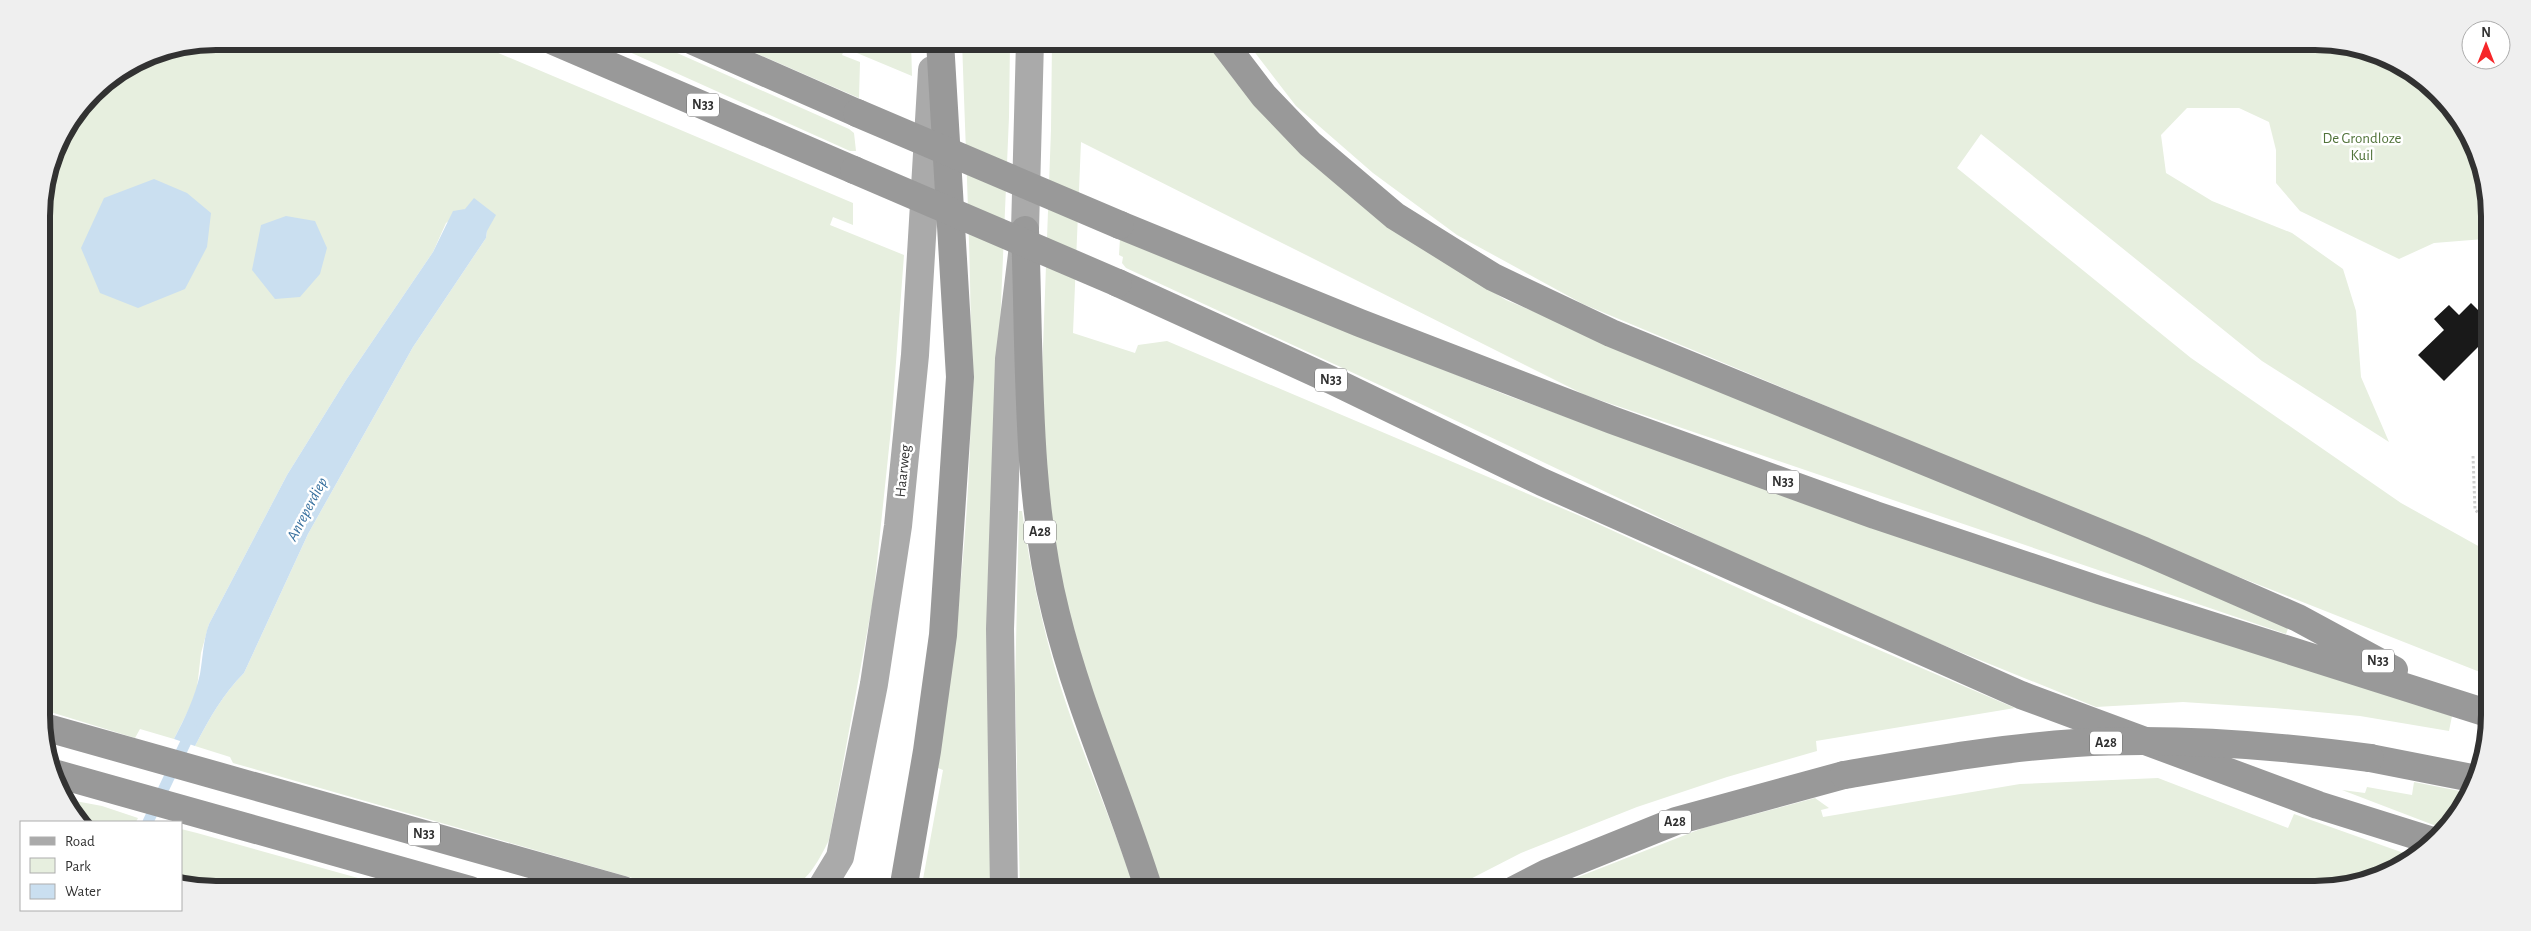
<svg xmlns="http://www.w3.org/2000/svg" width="2531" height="931" font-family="'Alegreya Sans',sans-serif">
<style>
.green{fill:#e7efdf}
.water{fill:#cadff0}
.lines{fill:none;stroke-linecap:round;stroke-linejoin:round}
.stream{stroke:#cadff0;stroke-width:11}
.building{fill:#191919}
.path{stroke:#cfcfcf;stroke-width:3;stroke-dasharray:2.5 2.5;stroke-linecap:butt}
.primary{stroke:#aaa;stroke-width:28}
.highway{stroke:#999;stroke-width:28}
.highway-bridge{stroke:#999;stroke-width:28}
.labels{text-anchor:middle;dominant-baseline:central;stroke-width:5;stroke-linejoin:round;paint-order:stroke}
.shield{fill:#fff;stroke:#707070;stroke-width:1}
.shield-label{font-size:14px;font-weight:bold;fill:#323232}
.park-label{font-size:15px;fill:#51733a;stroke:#fff}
.street-label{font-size:15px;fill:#323232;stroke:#fff}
.water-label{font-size:16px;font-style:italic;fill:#366f9d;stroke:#fff}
.rim{fill:none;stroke:#323232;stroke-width:6}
</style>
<rect width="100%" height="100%" fill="#fff"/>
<path class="green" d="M216,41H470L853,203V225L833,217L830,225L904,255L891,429L873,600L829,840C819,860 810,878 790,890H674L233,763L230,757L195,746C209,719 223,694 244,673L308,534L413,347L486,238L487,231L465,209L446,223L433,252L346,380L287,475L209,624L201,653L197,688L191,705L174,739L140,729L135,738L44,710L42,204L59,139L101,85L150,54Z
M605,41H650L849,129L854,133L856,151H850Z
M728,41H911L912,76L845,48L842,55L860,62L859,98Z
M962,41H1010L1009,117L987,630L991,890H921L943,770L938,768C955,646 970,523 971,400C972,280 966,161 962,41Z
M1052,41H1208L1235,81L1318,167L1401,235L1506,300L2289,626L2286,634L1585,395L1081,142L1073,333L1135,353L1138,345L1167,341L1585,518L1802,617L2015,708L1816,741L1817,751L1727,777L1637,807L1521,853L1449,890H1162L1088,679L1061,584L1046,475L1042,374L1051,130Z
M1246,41H2315L2371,50L2447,101L2472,139L2488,193V241L2484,239L2434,243L2399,259L2300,211L2276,183V150L2269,122L2239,108H2187L2161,135L2166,173L2212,201L2292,233L2343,269L2356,311L2361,377L2389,442L2262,361L1981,134L1957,168L2191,358L2401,503L2489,552L2490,676L2158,545L1583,304L1457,235L1373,173L1296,106Z
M1120,238L1506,395L1834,514L2452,716L2449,731L2360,716L2274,708L2183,702L2096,707L1938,643L1757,564L1425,406L1126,268L1122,263L1123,257L1119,255Z
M1019,511H1022C1030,569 1042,626 1059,682C1081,752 1112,820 1135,890H1020L1015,687Z
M2158,778L2288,828L2294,814L2415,857L2371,880L2326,889L1545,890L1703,828L1815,798L1829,808L1821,810L1823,817L2020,784Z
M2414,782L2470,793L2460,812L2444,829L2342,790L2365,793L2367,787L2412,795Z
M70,800L102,806L138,818L136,822H81Z
M181,829L197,833L401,890H216L181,884Z"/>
<path class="water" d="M154,179L187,193L211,213L207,247L185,289L138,308L100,293L81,248L104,198Z
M474,198L496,215L487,231L486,238L413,347L308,534L244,673C223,694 209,719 195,746L174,739C185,718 195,697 200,674C203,657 203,641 209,624L287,475L346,380L433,252L453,211L465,209Z
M286,216L315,221L327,248L320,274L300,297L275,299L252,270L261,225Z"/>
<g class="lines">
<path class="stream" d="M148,822L192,729"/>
</g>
<path class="building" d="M2471,303L2489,321V336L2444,381L2418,355L2444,330L2434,319L2449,305L2459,315Z
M2489,378V391L2482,384Z"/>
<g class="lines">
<path class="path" d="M2473,456L2475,510L2489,521"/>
<path class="primary" d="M820,890L840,857L874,684L898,526L915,355L932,70
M1004,890L1000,629L1009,359L1025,230L1030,41"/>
<path class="highway" d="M553,41L854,170
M693,41L857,113
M1222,41L1264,96L1310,144L1395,216L1493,277L1611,333L2144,551L2298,618L2394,670
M1120,225L1360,323L1612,420L1875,515L2099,590L2490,714
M1025,230C1030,355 1025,492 1056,614C1079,708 1120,797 1149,890
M1118,283L1331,380L1542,482L2021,695L2318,805L2433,841
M44,727L623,890
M2370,758L2477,779
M57,774L470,890
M903,890L927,751L943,635L960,377L940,41
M1514,890L1547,873L1676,821L1844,775"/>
<path class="highway-bridge" d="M857,113L1120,225
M854,170L1118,283
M1844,775C1921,762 1998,748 2076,743C2174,737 2273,745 2370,758"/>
</g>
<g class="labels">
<g class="shield">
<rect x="687" y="93.5" width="32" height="23" rx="4"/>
<rect x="1315" y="368.5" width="32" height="23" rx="4"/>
<rect x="1767" y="470.5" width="32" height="23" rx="4"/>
<rect x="1024" y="520.5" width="32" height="23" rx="4"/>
<rect x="2362" y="649.5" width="32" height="23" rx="4"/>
<rect x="2090" y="731.5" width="32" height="23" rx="4"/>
<rect x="1659" y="810.5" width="32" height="23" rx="4"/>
<rect x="408" y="822.5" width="32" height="23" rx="4"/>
</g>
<g class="shield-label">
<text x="703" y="105">N33</text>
<text x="1331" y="380">N33</text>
<text x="1783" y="482">N33</text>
<text x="1040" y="532">A28</text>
<text x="2378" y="661">N33</text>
<text x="2106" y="743">A28</text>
<text x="1675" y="822">A28</text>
<text x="424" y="834">N33</text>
</g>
<g class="park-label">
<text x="2362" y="138">De Grondloze<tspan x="2362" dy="17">Kuil</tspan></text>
</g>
<g class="street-label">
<text transform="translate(903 471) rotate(-84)">Haarweg</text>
</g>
<g class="water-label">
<text transform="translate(307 509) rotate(-62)">Anreperdiep</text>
</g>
</g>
<path d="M0 0H2531V931H0ZM216 50H2315A166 166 0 0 1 2481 216V715A166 166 0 0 1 2315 881H216A166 166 0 0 1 50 715V216A166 166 0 0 1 216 50Z" fill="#efefef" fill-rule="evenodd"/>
<path class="rim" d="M216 50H2315A166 166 0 0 1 2481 216V715A166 166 0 0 1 2315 881H216A166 166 0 0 1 50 715V216A166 166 0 0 1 216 50Z"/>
<rect x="20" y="821" width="162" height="90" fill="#ffffff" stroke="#adadad"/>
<rect x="30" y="837" width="25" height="8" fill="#aaaaaa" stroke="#adadad"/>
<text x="65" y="846" font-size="15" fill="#323232">Road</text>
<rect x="30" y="858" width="25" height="15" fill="#e7efdf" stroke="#adadad"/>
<text x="65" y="871" font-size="15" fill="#323232">Park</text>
<rect x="30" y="884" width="25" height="15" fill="#cadff0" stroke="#adadad"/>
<text x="65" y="896" font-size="15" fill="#323232">Water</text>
<g transform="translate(2486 45)"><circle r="24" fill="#ffffff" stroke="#adadad"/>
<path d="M0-4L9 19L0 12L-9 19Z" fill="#f62629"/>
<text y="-8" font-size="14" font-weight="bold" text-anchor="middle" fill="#323232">N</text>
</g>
</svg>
